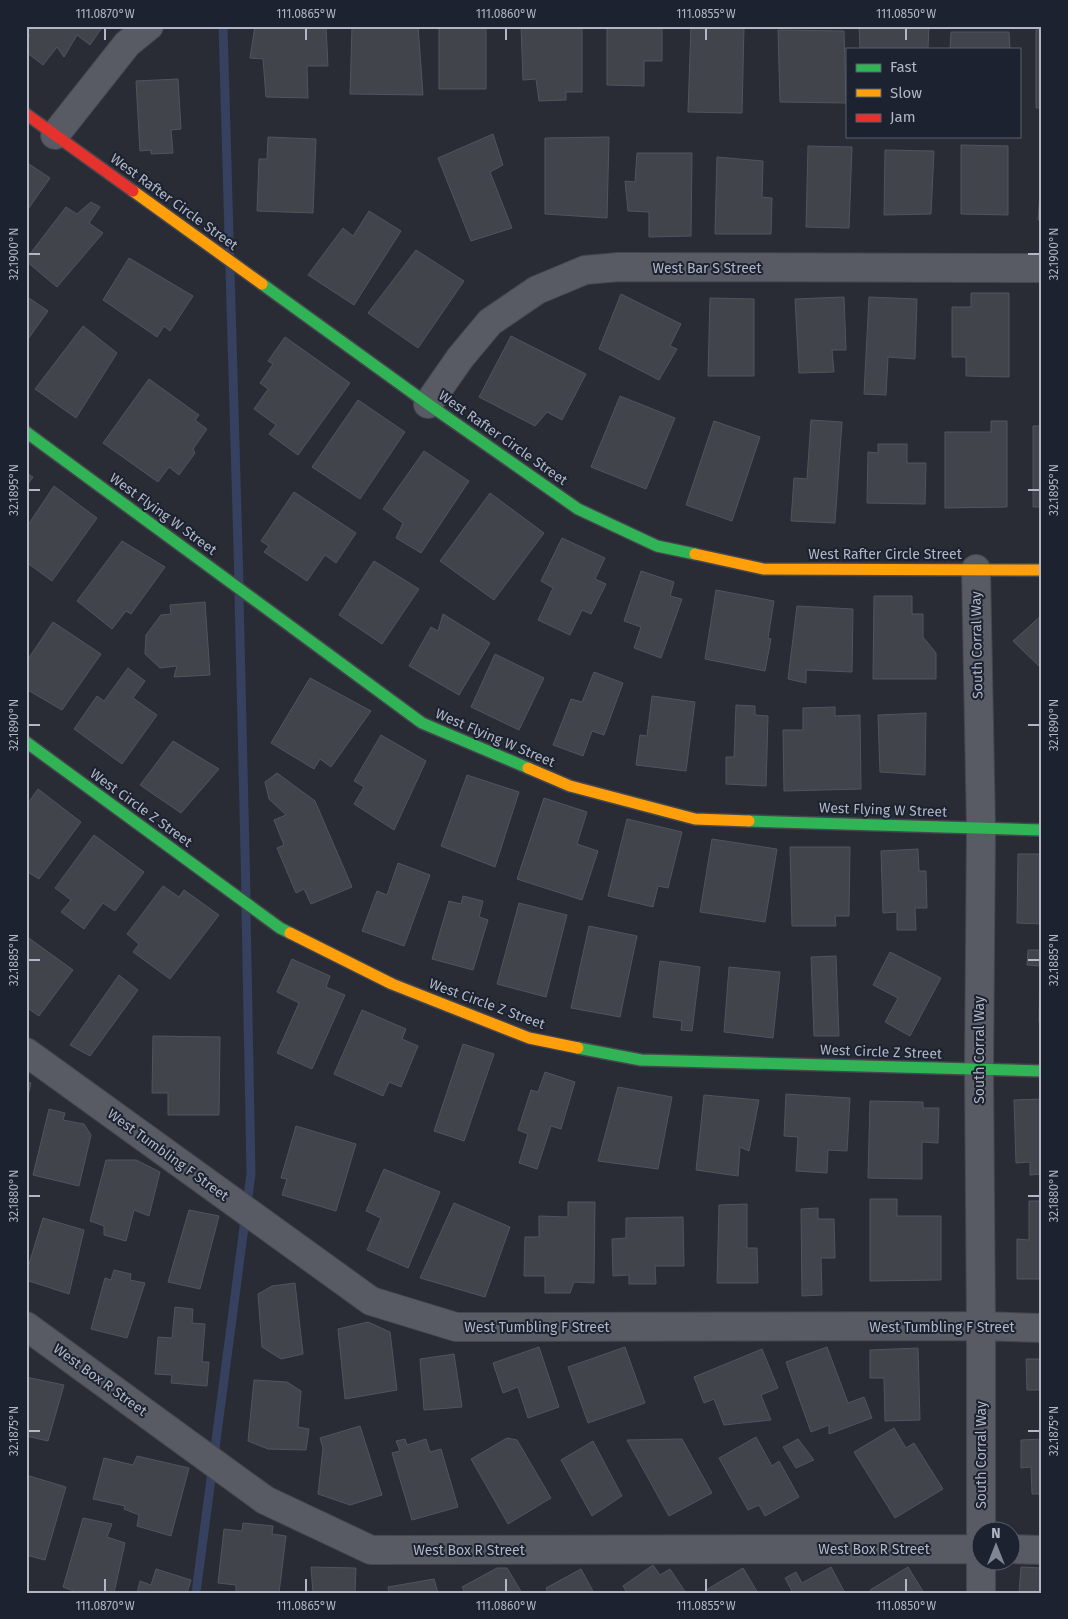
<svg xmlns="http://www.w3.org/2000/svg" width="1068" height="1619" font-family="'Fira Sans',sans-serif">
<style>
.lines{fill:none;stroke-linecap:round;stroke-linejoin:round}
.stream{stroke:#35415e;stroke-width:9}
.building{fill:#42444c;stroke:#51545d}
.street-casing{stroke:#45474f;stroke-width:30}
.fast-casing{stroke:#45474f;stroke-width:14}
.slow-casing{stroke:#45474f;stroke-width:14}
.jam-casing{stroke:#45474f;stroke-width:14}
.street{stroke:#585b64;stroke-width:28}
.fast{stroke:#30b455;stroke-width:11}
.slow{stroke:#ff9f0a;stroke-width:11}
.jam{stroke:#e5322d;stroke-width:11}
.ticks{fill:none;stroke:#b2b7c7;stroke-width:2}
.labels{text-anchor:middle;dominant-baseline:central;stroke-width:4;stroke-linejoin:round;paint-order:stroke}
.street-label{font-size:14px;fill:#b2b7c7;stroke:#1c2230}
.neatline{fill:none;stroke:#b2b7c7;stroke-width:2}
.ticks-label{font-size:12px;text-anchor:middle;fill:#b2b7c7}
</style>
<rect width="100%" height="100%" fill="#292c35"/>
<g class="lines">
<path class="stream" d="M223,26L239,583
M239,596L246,896
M196,1593L251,1174L246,909"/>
</g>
<path class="building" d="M26,26H103L90,45L77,35L64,57L57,47L43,65L26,52V40L30,35L26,33Z
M255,26H326L328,66H307L308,98L266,97L263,59L250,58Z
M352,26H418L423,95L350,94Z
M439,26H486V89H439Z
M521,26H582V92H566V100L539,101L536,79L523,80Z
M607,26H662V61H644V86L607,85Z
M691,26H744L742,113L688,112Z
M859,26H929L928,49H860Z
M778,30L844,31L846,103L780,102Z
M1036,30H1042V108H1036Z
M951,32H1009L1010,49H950Z
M178,79L181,129L171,130L173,153L151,154V150L140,151L136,81Z
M493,134L503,165L490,172L512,228L471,241L438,158Z
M268,137L316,139L313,213L257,211L259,159H267Z
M609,137L607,218L545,214V138Z
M961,145L1008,146V215L961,214Z
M808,146L852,147L849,228L806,227Z
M885,150L934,151L931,214L884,215Z
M637,153H692L691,236L649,237V212L628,211L625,181L635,182Z
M717,157L763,161L762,197L772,198L771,234H715Z
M26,162L50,178L26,212Z
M1042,169V221L1038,220Z
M91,202L100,207L89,223L103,233L57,287L26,261V259L66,207L77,214Z
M369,211L401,231L354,305L308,275L343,228L353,236Z
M416,250L464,281L418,348L368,313Z
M129,258L193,296L170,331L164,326L157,337L103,300Z
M971,293H1009V377L966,376V357H952V307H971Z
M621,294L681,324L670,346L677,349L659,380L599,349Z
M26,296L48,311L26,342Z
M844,297L846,350H832L834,372L799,373L795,299Z
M869,297L917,299L915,359L888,357L886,395L864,394Z
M710,298L754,299V376H708Z
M83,326L117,353L76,418L35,389Z
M511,336L586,374L562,420L547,412L535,426L479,397Z
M285,337L350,383L298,455L269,434L276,425L254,409L268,389L260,383L273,364L268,361Z
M149,379L199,415L195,420L207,429L193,449L195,453L179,475L169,467L158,482L103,443Z
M620,396L675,418L646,489L591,467Z
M358,400L405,432L360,499L312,467Z
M811,420L842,422L835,523L791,521L794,478L807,479Z
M714,421L760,437L732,521L686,505Z
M991,421H1007V507L945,508V432H991Z
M1033,426H1042V507H1033Z
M878,444H907V463H926L925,504L867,503L868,452L878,453Z
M424,451L469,481L421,553L396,538L403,523L383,509Z
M26,473L33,477L26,487Z
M54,486L97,518L52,581L26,562V528Z
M294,492L356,533L336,563L325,555L307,581L264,552L269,546L261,541Z
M490,493L544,533L494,600L440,561Z
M562,538L605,558L595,579L606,584L591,614L582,610L570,635L538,620L553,588L541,581Z
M122,541L165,567L131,614L126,611L112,629L77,601Z
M374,561L419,589L382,644L339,615Z
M641,571L674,582L670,596L682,599L661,658L634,648L641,627L624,621Z
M716,590L774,601L768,638L771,639L765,671L705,659Z
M874,596H912V614H923V637L936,653V679H873Z
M205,602L210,675L174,677L177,666L160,668L145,654L146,635L161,615L171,614L170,605Z
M797,606L853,609L852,672L806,670V683L788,679Z
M443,614L490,643L459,695L409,666L431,627L438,631Z
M1042,615V669L1013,641Z
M53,622L101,654L62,710L26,689V662Z
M495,654L544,678L519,730L471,707Z
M128,668L145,681L133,698L157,715L122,764L74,729L97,696L104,701Z
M594,672L623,683L604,735L592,731L583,756L553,745L571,699L582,702Z
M310,678L371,711L331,767L320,759L314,769L271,743Z
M652,696L695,702L686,771L636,765L640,735L647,736Z
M736,705L755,706V715L768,716L766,786L726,784V757H734Z
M835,707V716L860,715L861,789L784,791L783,730H803V708Z
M926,713L925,775L880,772L878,715Z
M381,735L426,761L394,830L354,804L364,787L354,781Z
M173,741L219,769L181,813L140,785Z
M277,773L315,801L352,887L311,904L304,889L296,893L277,848L284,845L274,820L286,815L269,799L265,782Z
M467,775L519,792L495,867L441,846Z
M38,789L81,822L39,879L26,871V806Z
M544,798L587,812L577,844L598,851L582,900L517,879Z
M627,819L682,832L668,888L658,886L653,907L608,896Z
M94,835L144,872L115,911L103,903L84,929L61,912L71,900L55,888Z
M712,839L777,849L765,922L700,912Z
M790,847H850L849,916H835L836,926H792Z
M918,849L919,871H926L927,908H915L916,930H897V912L883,913L881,851Z
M1018,854H1042V924L1017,923Z
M398,863L430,875L404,946L362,931L377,891L387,895Z
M163,886L179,897L184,890L219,915L170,979L133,952L139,944L127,934Z
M463,896L483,901L479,917L488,920L473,970L432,959L449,901L461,904Z
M519,903L567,915L546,997L497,984Z
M589,926L637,936L620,1017L571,1008Z
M26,936L73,970L39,1016L26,1007Z
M1028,950H1042V1022H1039L1040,966L1027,965Z
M890,952L941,978L910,1036L885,1022L898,998L873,985Z
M836,956L839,1036H814L811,957Z
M292,959L330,976L326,987L345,995L312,1069L277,1053L299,1003L277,992Z
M660,961L700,967L692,1031L681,1030L682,1021L653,1017Z
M729,967L780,972L773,1038L724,1032Z
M119,975L138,990L90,1056L70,1045Z
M362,1010L406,1029L402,1039L418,1046L401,1087L389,1082L383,1096L334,1074Z
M153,1036L220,1037L219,1115H168V1093H152Z
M463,1044L494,1054L464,1141L434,1131Z
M545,1072L575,1082L561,1129L551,1126L537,1169L519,1163L528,1134L518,1130L531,1090L538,1092Z
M26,1082L31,1083L26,1104Z
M618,1087L672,1097L658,1169L598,1161Z
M786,1094L850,1098L847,1151L828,1150L827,1173L796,1171L798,1137L784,1136Z
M704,1095L759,1100L749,1151L740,1147L738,1176L696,1170Z
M1042,1099V1174L1030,1175V1162L1016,1163L1014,1100Z
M870,1101L923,1102V1108H939L938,1143L922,1142V1179L868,1178Z
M49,1109L65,1113L63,1120L84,1124L91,1135L79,1186L33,1175Z
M296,1126L356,1144L336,1211L282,1195L287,1179L281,1178Z
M106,1160H136L160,1172L149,1216L134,1210L126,1241L104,1235V1226L90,1221Z
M384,1169L440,1192L408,1268L367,1250L381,1218L366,1211Z
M870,1199H897V1216H941V1280L870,1281Z
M1029,1201H1042V1279H1017V1239L1029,1240Z
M568,1202H595L594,1283L574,1282L570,1293H545V1276H524L525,1237H539V1216L568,1217Z
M454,1203L510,1227L485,1297L420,1278Z
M747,1204V1248H757L758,1283H717L719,1205Z
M818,1208V1219H834L835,1258H821L822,1295L802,1296L801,1209Z
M189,1210L219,1216L200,1289L168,1282Z
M683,1217L684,1266H655L656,1284H629V1275L613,1276L612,1239L626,1238V1218Z
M43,1218L84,1230L69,1294L26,1280V1274Z
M114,1270L131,1274L130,1280L145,1283L127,1338L91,1329L105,1278L111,1280Z
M295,1283L303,1354L281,1359L262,1347L258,1294L272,1286Z
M175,1307L193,1309L192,1323L205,1324L202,1362H209L207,1386L171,1383L172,1375L155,1374L158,1337L172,1338Z
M368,1322L390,1332L397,1390L345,1399L338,1329Z
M539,1347L559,1407L528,1418L518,1387L503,1393L493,1363Z
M625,1347L645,1403L588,1423L568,1367Z
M827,1347L848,1403L864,1397L872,1418L829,1434V1425L811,1432L786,1362Z
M918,1348L920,1420L885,1421L884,1378H870V1350Z
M762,1349L778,1388L761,1395L771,1420L724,1425L714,1399L704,1403L694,1377Z
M454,1354L462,1407L424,1410L420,1359Z
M1026,1359H1042V1419L1040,1390H1027Z
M26,1377L64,1385L48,1441L26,1436Z
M254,1380L287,1382L301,1391L298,1427L309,1429L306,1450L268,1449L248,1441Z
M360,1426L382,1495L350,1505L318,1494L323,1448L320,1438Z
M894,1428L906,1448L914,1443L943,1489L895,1518L854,1452Z
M756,1437L772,1466L779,1461L799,1497L765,1516L759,1505L748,1510L719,1458Z
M507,1438L517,1440L551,1498L508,1524L471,1459Z
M405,1439L407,1445L426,1439L430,1452L441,1449L458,1507L412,1520L392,1453L400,1451L396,1441Z
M682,1439L712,1493L669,1516L627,1440Z
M798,1439L814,1460L796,1468L783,1447Z
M1042,1439V1494H1032L1031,1467L1021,1468V1440Z
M593,1441L622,1496L592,1516L561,1460Z
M137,1456L189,1468L171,1536L137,1526L139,1515L124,1509L125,1506L93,1499L104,1458L133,1465Z
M26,1475L66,1487L45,1560L26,1555Z
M83,1518L112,1524L107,1537L125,1543L114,1593H79L63,1587Z
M243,1523L273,1526L272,1534L286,1536L279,1593H236V1585L218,1583L224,1529L242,1531Z
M653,1565L660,1575L670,1569L686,1593H627L623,1586Z
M311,1567L356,1568L355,1593H313Z
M831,1567L845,1593H793L785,1578L796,1572L802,1583Z
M908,1567L924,1593H871L870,1590Z
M1021,1567L1042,1568V1593H1019Z
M497,1568H507L522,1593H465L462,1587Z
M743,1568L758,1593H708L706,1590Z
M156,1569L191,1580L187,1593H137L140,1581L151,1585Z
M581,1569L594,1593H548L546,1588Z
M434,1579L438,1593H389L388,1587Z"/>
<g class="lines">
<g class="street-casing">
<path id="street" d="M55,135L127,44L149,26
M428,404L460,358L490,322L537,290L585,270L619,267L1042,268
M976,569L981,829L979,1070L981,1326V1532
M26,1052L371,1301L456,1327L981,1326L1042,1328
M26,1326L265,1500L371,1550L980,1549
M1010,1549L1042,1550
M981,1562V1593"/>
</g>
<g class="fast-casing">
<path id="fast" d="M262,284L428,404L578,509L657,546L695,554
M26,432L422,723L528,768
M26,742L280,928L290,933
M749,821L1042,830
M578,1048L641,1060L1042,1071"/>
</g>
<g class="slow-casing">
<path id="slow" d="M133,191L262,284
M695,554L763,569L1042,570
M528,768L570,786L695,819L749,821
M290,933L392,984L529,1038L578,1048"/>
</g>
<g class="jam-casing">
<path id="jam" d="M26,114L133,191"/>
</g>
<use href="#street" class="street"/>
<use href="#fast" class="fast"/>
<use href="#slow" class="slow"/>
<use href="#jam" class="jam"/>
</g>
<path class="ticks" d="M105,28V40M306,28V40M506,28V40M706,28V40M906,28V40M28,254H40M1028,254H1040M28,490H40M1028,490H1040M28,725H40M1028,725H1040M28,960H40M1028,960H1040M28,1196H40M1028,1196H1040M28,1431H40M1028,1431H1040M105,1579V1592M306,1579V1592M506,1579V1592M706,1579V1592M906,1579V1592"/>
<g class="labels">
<g class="street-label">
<text transform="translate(174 202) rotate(36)">West Rafter Circle Street</text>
<text x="707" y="268">West Bar S Street</text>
<text transform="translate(503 438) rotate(35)">West Rafter Circle Street</text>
<text transform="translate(163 514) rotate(36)">West Flying W Street</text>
<text x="885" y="554">West Rafter Circle Street</text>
<text transform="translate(977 645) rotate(-91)">South Corral Way</text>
<text transform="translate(495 738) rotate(23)">West Flying W Street</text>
<text transform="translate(141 808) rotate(36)">West Circle Z Street</text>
<text transform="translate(883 810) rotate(2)">West Flying W Street</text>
<text transform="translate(487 1004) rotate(20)">West Circle Z Street</text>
<text transform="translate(979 1050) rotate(-90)">South Corral Way</text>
<text transform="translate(881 1052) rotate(2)">West Circle Z Street</text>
<text transform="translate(168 1155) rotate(36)">West Tumbling F Street</text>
<text x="537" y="1327">West Tumbling F Street</text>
<text x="942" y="1327">West Tumbling F Street</text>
<text transform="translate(100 1380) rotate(36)">West Box R Street</text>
<text transform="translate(981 1455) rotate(-90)">South Corral Way</text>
<text x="874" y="1549">West Box R Street</text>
<text x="469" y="1550">West Box R Street</text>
</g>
</g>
<rect width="1068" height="1619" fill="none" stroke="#1c2230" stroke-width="55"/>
<rect x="846" y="48" width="175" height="90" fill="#1c2230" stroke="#585e6c"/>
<rect x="856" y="64" width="25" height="8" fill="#30b455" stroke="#585e6c"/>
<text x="890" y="72" font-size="15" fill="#b2b7c7">Fast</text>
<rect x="856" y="89" width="25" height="8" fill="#ff9f0a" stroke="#585e6c"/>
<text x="890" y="98" font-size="15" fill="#b2b7c7">Slow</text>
<rect x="856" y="114" width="25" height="8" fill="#e5322d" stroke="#585e6c"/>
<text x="890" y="122" font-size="15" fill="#b2b7c7">Jam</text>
<g transform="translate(996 1546)"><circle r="24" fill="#1c2230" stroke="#585e6c"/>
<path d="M0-4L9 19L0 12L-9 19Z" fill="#828694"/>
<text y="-8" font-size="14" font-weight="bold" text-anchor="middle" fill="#b2b7c7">N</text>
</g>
<rect x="28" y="28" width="1012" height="1564" class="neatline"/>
<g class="ticks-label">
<text x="105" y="18">111.0870°W</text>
<text x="306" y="18">111.0865°W</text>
<text x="506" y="18">111.0860°W</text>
<text x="706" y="18">111.0855°W</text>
<text x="906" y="18">111.0850°W</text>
<text transform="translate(14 254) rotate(-90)" y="4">32.1900°N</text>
<text transform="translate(1054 254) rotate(-90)" y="4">32.1900°N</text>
<text transform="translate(14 490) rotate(-90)" y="4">32.1895°N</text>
<text transform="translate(1054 490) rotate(-90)" y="4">32.1895°N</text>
<text transform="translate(14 725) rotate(-90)" y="4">32.1890°N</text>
<text transform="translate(1054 725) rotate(-90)" y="4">32.1890°N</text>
<text transform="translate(14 960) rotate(-90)" y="4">32.1885°N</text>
<text transform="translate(1054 960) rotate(-90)" y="4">32.1885°N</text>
<text transform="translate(14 1196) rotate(-90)" y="4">32.1880°N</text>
<text transform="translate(1054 1196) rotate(-90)" y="4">32.1880°N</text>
<text transform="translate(14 1431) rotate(-90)" y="4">32.1875°N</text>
<text transform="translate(1054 1431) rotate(-90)" y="4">32.1875°N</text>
<text x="105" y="1610">111.0870°W</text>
<text x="306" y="1610">111.0865°W</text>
<text x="506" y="1610">111.0860°W</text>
<text x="706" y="1610">111.0855°W</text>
<text x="906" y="1610">111.0850°W</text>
</g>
</svg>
